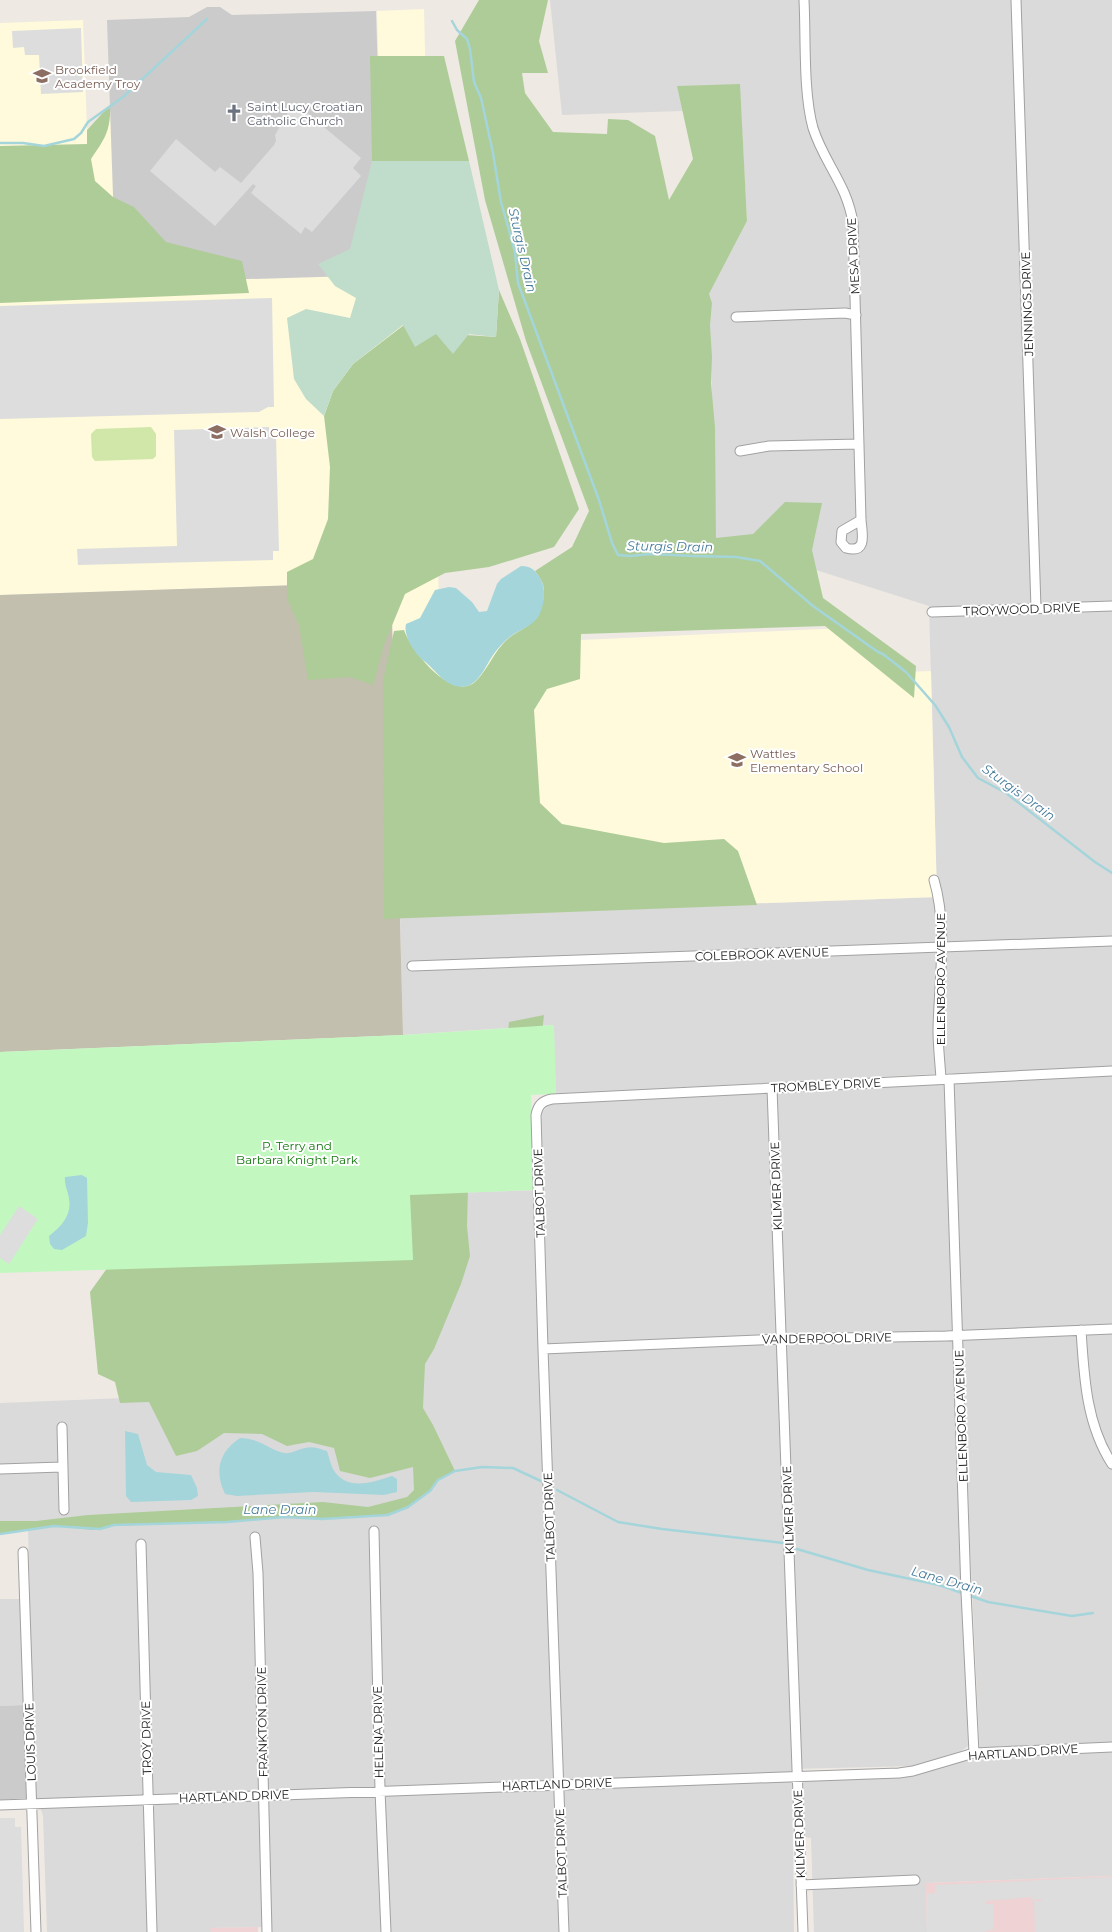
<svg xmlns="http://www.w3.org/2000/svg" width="1112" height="1932" font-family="Montserrat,sans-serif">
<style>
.residential{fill:#dbdada}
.commercial{fill:#efd2d4}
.education{fill:#fefadb}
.religious{fill:#cbcbcb}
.construction{fill:#c2bfae}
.grass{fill:#d0e7a9}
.forest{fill:#aecc98}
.wetland{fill:#c0dccb}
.park{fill:#c2f8c0}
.parking{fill:#ddd}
.water{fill:#a4d5db}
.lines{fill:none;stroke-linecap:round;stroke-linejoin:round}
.stream{stroke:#a4d5db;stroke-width:2.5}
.minor-casing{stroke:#a1a1a1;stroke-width:11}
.minor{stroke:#fff;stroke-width:9}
.labels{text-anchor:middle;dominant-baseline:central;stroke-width:4;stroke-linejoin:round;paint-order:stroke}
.education-label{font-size:12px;fill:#785e54;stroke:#fff;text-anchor:start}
.worship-label{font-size:12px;fill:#5b616d;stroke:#fff;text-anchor:start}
.street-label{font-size:12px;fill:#1d1d1d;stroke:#fff}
.park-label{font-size:12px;fill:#13780e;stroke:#fff}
.water-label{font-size:13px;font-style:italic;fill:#467b9b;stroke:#fff}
</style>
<rect width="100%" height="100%" fill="#eee9e3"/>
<path class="residential" d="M550,0H1112V1876L926,1883L927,1932H814L811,1838L804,1837L802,1778L915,1775L961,1761L980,1758L970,1548L953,1073L556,1094L553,1025L403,1035L400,916L937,897L929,606L716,538L709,294L747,221L741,109L562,115Z
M944,1083L968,1746L961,1751L913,1766L792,1769L794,1932H271V1927L211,1928V1932H47L43,1816L35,1792L28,1530L0,1531V1403L421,1386L448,1193L543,1190L541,1122L542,1112L551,1103Z
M0,1599H21L24,1705L0,1706Z"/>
<path class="commercial" d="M1112,1876V1932H927L926,1883Z
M258,1927V1932H211L210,1928Z"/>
<path class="education" d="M424,9L440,644L581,640L843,628L904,672L931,671L937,897L400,916L391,582L0,595V23L83,20L87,129L110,108L384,274L377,11Z"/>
<path class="religious" d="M207,7H220L232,15L376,11L384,275L116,283L107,20L189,17Z
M24,1705L27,1798L0,1800V1706Z"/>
<path class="construction" d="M391,582L403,1035L0,1052V595Z"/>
<path class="grass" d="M151,427L156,434V456L153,459L95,461L92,457L91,434L96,429Z"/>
<path class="forest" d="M479,0H548L539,41L548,73H522L525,93L553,132L607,134L608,119L628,120L655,136L669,200L693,159L677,86L740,84L747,221L709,294L712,303L710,325L712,357L711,383L715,427L716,538L753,534L785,502L822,503L812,550L823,598L916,666L914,698L825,626L581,634L580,679L547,689L534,710L540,803L562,824L664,843L724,839L738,851L757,905L384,919L383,680L394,631L404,630C410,649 451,702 475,682C486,672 492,656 502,645C509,636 517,633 526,627C539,618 547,599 543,584C541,579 538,575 535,571L572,547L589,511L526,341L485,200L455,41Z
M370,56H444L469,161H372Z
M110,105C111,130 105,139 91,159L95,181L113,197L134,207L166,242L242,261L249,293L0,303V146L87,144V130Z
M499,290L520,339L579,509L554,547L489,567L445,573L405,594L384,645L373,685L350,677L308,680L299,625L287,598V572L313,559L328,519L330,467L324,416L333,391L353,364L404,325L436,333L496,337Z
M544,1015L537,1082L468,1189L467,1226L470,1256L461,1284L434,1349L425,1364L423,1408L433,1425L455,1471L438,1480L430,1491L408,1507L381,1516L340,1517L322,1519L284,1517L224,1522L114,1525L93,1530L54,1526L0,1534V1521H36L88,1515L323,1502L368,1507L407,1497L414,1490L413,1467L370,1478L340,1471L334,1448L309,1442L287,1446L262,1434L224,1433L197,1451L176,1456L149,1402L120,1403L115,1382L98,1374L90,1292L113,1260L506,1050L509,1022Z"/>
<path class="wetland" d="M372,161H469L499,290L496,337L469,334L453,354L436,334L415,347L403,325L353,364L333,391L324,416L306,399L294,379L287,318L306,309L350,318L356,298L335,286L318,264L350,249Z"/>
<path class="park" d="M554,1025L556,1094L531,1095L533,1190L410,1195L413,1260L0,1273V1052L403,1035Z"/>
<path class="parking" d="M81,28L83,92L41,94L39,55H25L24,47L13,48L12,31Z
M294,102L361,158L353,168L361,176L312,232L305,227L301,234L251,193L256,186L253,184L215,226L150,171L176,139L215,172L220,167L241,183L274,145L276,141L275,135Z
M272,298L274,407H268L259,412L0,419V306Z
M269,427V437H276L279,551H273V560L78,565L77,549L177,546L174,430Z
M19,1206L38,1219L9,1264L0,1258V1235Z
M0,1818H15V1827H21L24,1932H0Z
M1112,1877V1932H1035L1034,1901H1042V1899L1031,1900V1897L986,1901V1904H994L993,1930H987L986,1932H927V1894L935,1893V1885Z"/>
<path class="water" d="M521,566C531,566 535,570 540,578C547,589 544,607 538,617C532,626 519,630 511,636C505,640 500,646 496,651C487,662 481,682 467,686C448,691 436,670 424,661C415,654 403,636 406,624L420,618L435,590L449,587L456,588L472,602L479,612L487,611L497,584L501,579Z
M82,1175L87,1178L88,1223L86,1236L62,1250L54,1249L50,1244L49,1236C61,1227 72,1215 69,1199C68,1191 64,1185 65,1177Z
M125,1431L138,1434L147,1465L156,1472L191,1475L197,1488L198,1496L191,1500L131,1502L126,1496Z
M240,1438C262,1439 267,1449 284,1453C292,1454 298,1449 305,1448C313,1446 320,1449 327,1451C329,1457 330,1463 333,1469C346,1492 373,1482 392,1476L397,1479V1492L384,1495L314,1492L237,1496L225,1494C214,1471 219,1452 240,1438Z"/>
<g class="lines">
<path class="stream" d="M452,21L457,30L467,39L470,49L474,82L481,98L493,153L501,202L515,252L518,283L599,500L612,543L618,555L630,556L651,554L694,556L736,557L760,561L813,606L878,652L883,654L906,672L935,705L949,727L962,757L978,778L1006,793L1095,862L1112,873
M0,143H23L44,146L74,139L81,133L88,122L123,97L207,19
M557,1490L618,1522L662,1529L783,1543
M0,1534L54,1526L100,1529L114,1525L227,1522L284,1517L322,1519L388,1515L408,1507L430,1491L438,1480L455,1471L482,1467L513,1468L543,1482
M797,1549L868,1570L939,1585L988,1602L1072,1616L1093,1613"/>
<g class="minor-casing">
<path id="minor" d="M804,0C806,38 803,92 813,128C824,163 847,184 853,223L861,520C862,533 868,554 846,548L841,542L842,531L861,520
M1016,0L1036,608
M736,317L845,313L856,315
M740,451L769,446L859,444
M932,612L1112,606
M934,880C948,928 939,980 938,1030C938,1046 940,1062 941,1079
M412,966L1112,941
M949,1079L966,1592L974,1753
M772,1088L803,1932
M1081,1330C1084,1376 1086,1424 1112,1464
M543,1349L781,1339L946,1336L1112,1329
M62,1427L64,1510
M0,1469L62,1467
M374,1531L380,1790L386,1932
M255,1537L258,1573L267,1932
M141,1544L152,1932
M23,1552L36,1932
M0,1805L899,1773L913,1771L974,1753L1112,1747
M801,1885L915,1880
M564,1932L543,1349L536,1115C538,1105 542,1101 552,1099L1112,1071"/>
</g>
<use href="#minor" class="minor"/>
</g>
<defs>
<g id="school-bare" transform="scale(1.38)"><path d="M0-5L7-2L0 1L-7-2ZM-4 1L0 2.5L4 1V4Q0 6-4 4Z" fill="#8d6e63" stroke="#fff" stroke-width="2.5" paint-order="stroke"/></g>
<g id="church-bare" transform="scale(1.38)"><path d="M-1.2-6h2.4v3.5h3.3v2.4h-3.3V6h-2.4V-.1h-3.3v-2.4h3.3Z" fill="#6b7280" stroke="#fff" stroke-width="2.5" paint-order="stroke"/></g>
<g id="university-bare" transform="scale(1.38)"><path d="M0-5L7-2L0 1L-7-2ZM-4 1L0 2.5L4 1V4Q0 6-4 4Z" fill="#8d6e63" stroke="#fff" stroke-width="2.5" paint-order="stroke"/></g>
</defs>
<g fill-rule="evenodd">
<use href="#school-bare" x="42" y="76"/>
<use href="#church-bare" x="234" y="113"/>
<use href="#university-bare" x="217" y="432"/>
<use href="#school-bare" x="737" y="760"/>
</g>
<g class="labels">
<g class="education-label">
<text x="55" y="69">Brookfield<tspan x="55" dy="14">Academy Troy</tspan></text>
<text x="230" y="432">Walsh College</text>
<text x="750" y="753">Wattles<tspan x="750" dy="14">Elementary School</tspan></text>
</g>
<g class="worship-label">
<text x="247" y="106">Saint Lucy Croatian<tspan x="247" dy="14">Catholic Church</tspan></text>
</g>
<g class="street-label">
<text transform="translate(853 256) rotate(-93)">MESA DRIVE</text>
<text transform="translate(1027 304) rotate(-92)">JENNINGS DRIVE</text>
<text transform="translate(1022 609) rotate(-2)">TROYWOOD DRIVE</text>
<text transform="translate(762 954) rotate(-2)">COLEBROOK AVENUE</text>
<text transform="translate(940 979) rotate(-90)">ELLENBORO AVENUE</text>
<text transform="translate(826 1085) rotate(-3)">TROMBLEY DRIVE</text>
<text transform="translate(776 1186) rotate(-92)">KILMER DRIVE</text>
<text transform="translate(539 1193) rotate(-92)">TALBOT DRIVE</text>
<text transform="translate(827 1338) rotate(-1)">VANDERPOOL DRIVE</text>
<text transform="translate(961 1416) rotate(-92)">ELLENBORO AVENUE</text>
<text transform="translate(788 1510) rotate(-92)">KILMER DRIVE</text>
<text transform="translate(549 1517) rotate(-92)">TALBOT DRIVE</text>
<text transform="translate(262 1722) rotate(-91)">FRANKTON DRIVE</text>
<text transform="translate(378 1732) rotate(-91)">HELENA DRIVE</text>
<text transform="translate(146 1738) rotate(-91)">TROY DRIVE</text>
<text transform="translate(30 1742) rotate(-92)">LOUIS DRIVE</text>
<text transform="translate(1023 1752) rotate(-4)">HARTLAND DRIVE</text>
<text transform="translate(557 1784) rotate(-2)">HARTLAND DRIVE</text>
<text transform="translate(234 1796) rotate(-2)">HARTLAND DRIVE</text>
<text transform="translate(799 1834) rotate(-92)">KILMER DRIVE</text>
<text transform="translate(561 1853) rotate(-92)">TALBOT DRIVE</text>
</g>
<g class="park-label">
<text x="297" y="1145">P. Terry and<tspan x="297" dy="14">Barbara Knight Park</tspan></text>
</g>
<g class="water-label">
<text transform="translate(523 250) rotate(77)">Sturgis Drain</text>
<text transform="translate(670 546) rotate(1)">Sturgis Drain</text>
<text transform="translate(1019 792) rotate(36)">Sturgis Drain</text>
<text x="280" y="1509">Lane Drain</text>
<text transform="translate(947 1580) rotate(16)">Lane Drain</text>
</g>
</g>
</svg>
